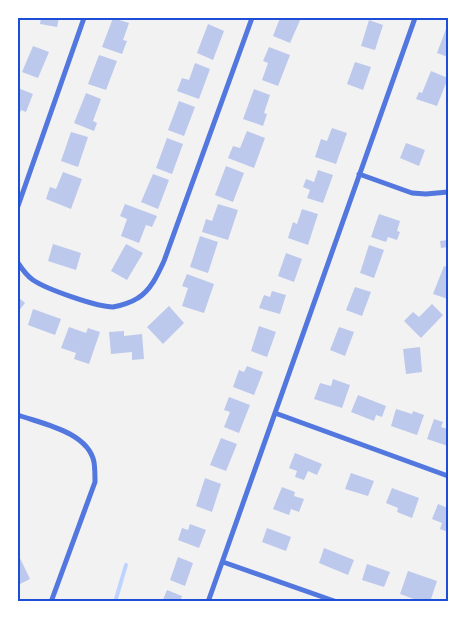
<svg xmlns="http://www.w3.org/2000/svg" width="466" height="619" font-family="Figtree,sans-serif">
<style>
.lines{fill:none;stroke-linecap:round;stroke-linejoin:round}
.stream{stroke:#bfd3fe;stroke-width:4}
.building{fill:#bdc9ec}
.minor{stroke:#5277de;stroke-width:5}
.neatline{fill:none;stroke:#1d4ed8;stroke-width:2}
</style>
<rect width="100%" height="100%" fill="#f2f2f2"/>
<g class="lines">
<path class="stream" d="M115,602L126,565"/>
</g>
<path class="building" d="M41,18H59L57,27L40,24Z
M113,18L129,23L123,40L127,41L122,54L102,47Z
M280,18H301L290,43L273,36Z
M369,20L383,25L375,50L361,46Z
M208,24L224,31L213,60L197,53Z
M446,29L448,30V57L437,53Z
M33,46L49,52L38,78L22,72Z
M269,47L290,55L278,86L262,80L268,63L263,61Z
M99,55L117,61L106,90L88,84Z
M355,62L371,67L363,90L347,84Z
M195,63L210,69L199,99L177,91L182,78L189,80Z
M431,71L448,78L437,106L416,99L419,92L422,93Z
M18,88L33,94L26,112L21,110L18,119Z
M254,89L270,95L264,113L267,114L263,126L243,119Z
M86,93L101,99L93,121L97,123L94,131L74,123Z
M179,101L195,107L184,136L168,130Z
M332,128L347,133L336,164L315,157L321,139L327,141Z
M247,131L265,138L254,168L228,158L233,146L240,148Z
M71,132L88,137L78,167L61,161Z
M167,138L183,144L172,174L156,168Z
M406,143L425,150L419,166L400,158Z
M226,166L244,173L233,202L215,195Z
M318,170L333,175L323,203L307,198L310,190L303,187L306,179L314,182Z
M63,172L82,179L71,209L46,199L50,187L56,189Z
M153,174L169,180L158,209L141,202Z
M125,204L157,216L152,227L146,225L139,243L121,236L127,219L120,216Z
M218,204L238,210L228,240L202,232L206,219L212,221Z
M302,209L318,214L308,245L288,238L293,222L297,224Z
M379,214L400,221L397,231L400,232L397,240L388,237L386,242L371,237Z
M200,236L218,242L208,273L190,267Z
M448,240V247L441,248L440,241Z
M53,244L81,253L76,270L48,261Z
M126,244L143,253L127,280L111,271Z
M369,245L384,250L374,278L360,273Z
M286,253L302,259L294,282L278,276Z
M444,266L448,268V299L433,294Z
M187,274L214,284L204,313L182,306L188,288L182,286Z
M355,287L371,292L362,316L346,310Z
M272,291L286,295L280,314L259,308L264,295L270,297Z
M18,297L25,303L18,312Z
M432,304L443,315L421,338L404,321L413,312L419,317Z
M169,306L184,323L163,344L147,327Z
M33,309L61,319L55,335L28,325Z
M259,326L276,332L267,357L251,351Z
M69,327L86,333L88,328L100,332L89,364L74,359L76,353L61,348Z
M339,327L354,332L345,356L330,350Z
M124,331V336L142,334L144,359L132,360V352L111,354L109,332Z
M420,347L422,372L406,374L403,349Z
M247,366L263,372L254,395L233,387L239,370L244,372Z
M333,379L350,385L342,408L314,399L320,383L331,386Z
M358,395L386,406L382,417L376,415L374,421L351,412Z
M229,397L250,405L239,433L224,427L230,412L224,410Z
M396,409L412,414L413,411L424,415L417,435L391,426Z
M434,419L443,422L441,427L448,429V446L427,439Z
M221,438L237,444L226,471L210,465Z
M295,453L322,464L317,475L308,471L304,480L295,477L297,471L289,468Z
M351,473L374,481L368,496L345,489Z
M205,478L221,484L212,512L196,506Z
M282,487L295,492L294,496L304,499L299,512L291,509L289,515L273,509Z
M392,488L419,498L412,518L397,512L398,508L386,503Z
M438,504L448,508V532L440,529L442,523L432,519Z
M190,524L206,530L199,548L178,540L182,528L188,530Z
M267,528L291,537L286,551L262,542Z
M324,548L354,560L348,575L319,563Z
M18,554L30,579L18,585Z
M178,557L193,563L185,586L170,580Z
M367,564L390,572L384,587L362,580Z
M408,571L437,581L430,602H422L400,594Z
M167,590L182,596L180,602H162Z"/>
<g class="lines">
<path class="minor" d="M359,174L412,193L426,194L448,192
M18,206L84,18
M18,263C22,269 27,276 33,280C46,289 97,307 113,307C120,306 132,302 138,298C151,290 158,274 164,261L252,18
M275,413L448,476
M18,415C43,424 88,432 94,462C95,469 95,476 95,482L51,602
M223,562L337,602
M208,602L415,18"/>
</g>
<rect width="466" height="619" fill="none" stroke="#ffffff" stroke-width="38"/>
<rect x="19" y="19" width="428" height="581" class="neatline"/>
</svg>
